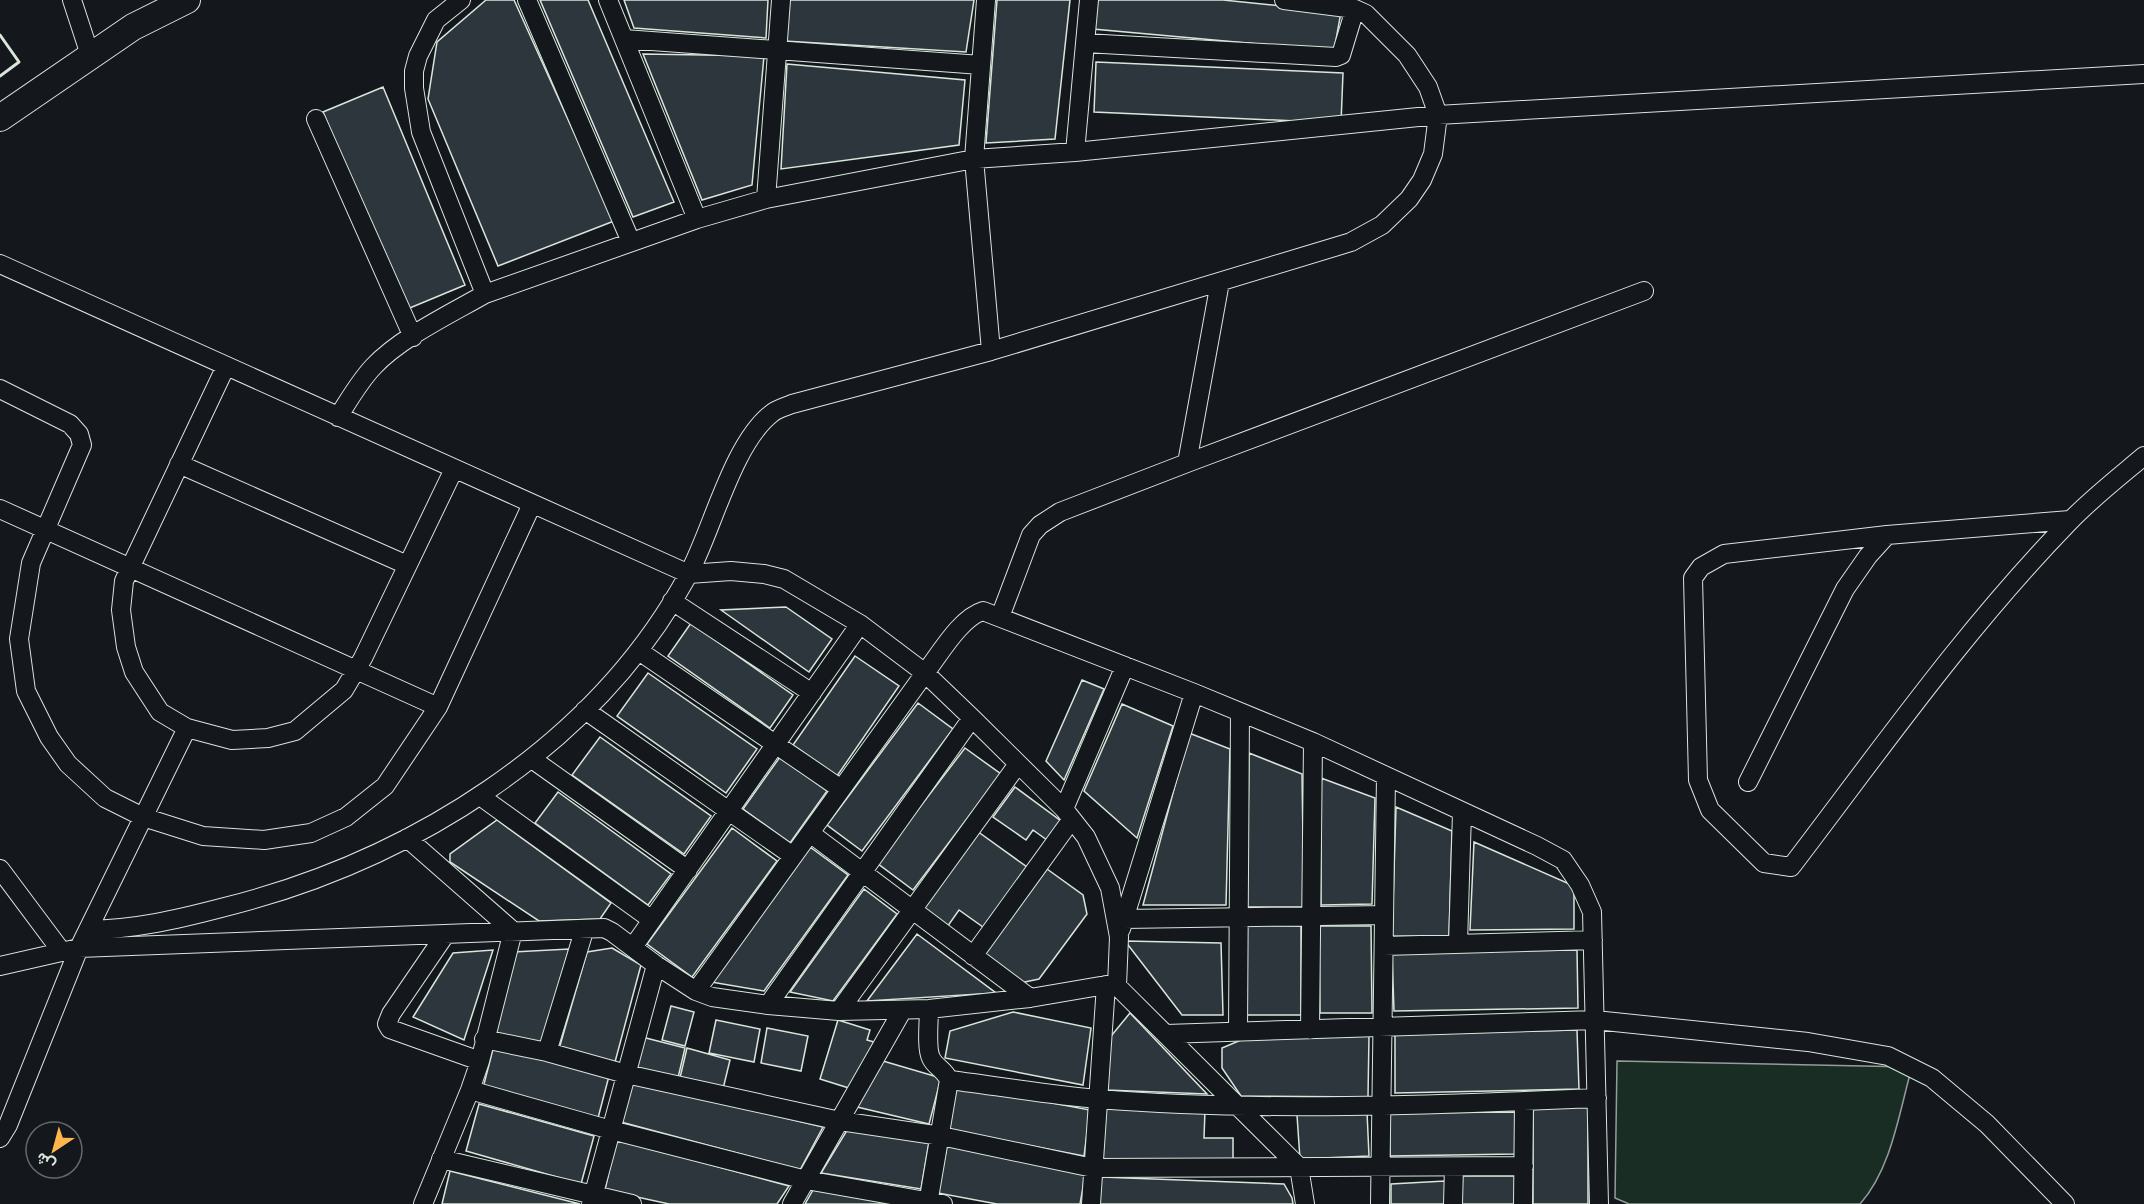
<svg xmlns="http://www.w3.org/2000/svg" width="2144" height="1204" font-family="'Times New Roman',Vazirmatn,serif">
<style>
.green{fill:#1a2d24;stroke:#939e99;stroke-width:1.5}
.building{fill:#2c363c;stroke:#d8e6dc;stroke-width:1.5}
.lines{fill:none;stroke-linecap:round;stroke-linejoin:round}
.minor-casing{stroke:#d8e6dc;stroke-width:20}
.secondary-casing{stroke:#d8e6dc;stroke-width:28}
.minor{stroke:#14181c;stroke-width:18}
.secondary{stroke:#14181c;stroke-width:26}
.wall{stroke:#d8e6dc;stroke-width:3}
</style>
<rect width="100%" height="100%" fill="#14181c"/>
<path class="green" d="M1617,1061L1912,1067C1899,1112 1892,1168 1860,1204H1629L1615,1198Z"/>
<path class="building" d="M486,0H514L614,221L498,266L428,99L437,42Z
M540,0H588L674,202L633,217Z
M624,0H768L766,38L634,28Z
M788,0H974L966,52L784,41Z
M997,0H1070L1055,139L986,143Z
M1097,0H1223L1341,12L1334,51L1093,29Z
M643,54L764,56L752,185L702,200Z
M1096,62L1343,73L1341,123L1094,112Z
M787,64L965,80L959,145L781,169Z
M383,87L465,285L405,310L323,112Z
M786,607L832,639L809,672L721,610Z
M691,623L793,695L770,728L668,656Z
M855,656L899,686L837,776L793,745Z
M648,673L757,749L726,793L617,716Z
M1082,680L1104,689L1064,780L1046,761Z
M918,703L953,729L862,851L827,825Z
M1122,704L1173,726L1137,838L1084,791Z
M1189,733L1230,749L1226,905H1143Z
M600,737L711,816L684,854L572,775Z
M965,748L1001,774L913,890L877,863Z
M1249,753L1302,774L1304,907H1247Z
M780,757L827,791L790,843L743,809Z
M1321,778L1375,798L1372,904L1321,905Z
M1015,787L1061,821L1047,840L1033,830L1026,840L993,817Z
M558,792L671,874L648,905L535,823Z
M1396,807L1452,831L1449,937L1392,936Z
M497,820L611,903L600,919L539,921L450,862V854Z
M732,828L777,861L692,977L647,944Z
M977,831L1027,867L983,927L959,910L945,930L919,911Z
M1474,842L1574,886V929L1470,930Z
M810,847L848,875L764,991L711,982Z
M1047,869L1083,895L1087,914L1039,979L1020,983L983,956Z
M864,889L897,914L833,1001L790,992Z
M1247,925L1301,926V1015H1246Z
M1319,926H1371L1372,1013H1320Z
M917,934L996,993L867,1001Z
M1125,941L1221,943L1223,1015H1182Z
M612,948L641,965L615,1062L559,1049L587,952Z
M569,949L541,1046L487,1034L513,952Z
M493,950L464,1040L413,1017L453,953Z
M1577,950L1578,1008L1394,1011L1392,953Z
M671,1006L694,1012L685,1046L662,1040Z
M1013,1012L1091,1028L1083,1085L945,1058L950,1031Z
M1130,1013L1207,1094L1106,1090L1107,1041Z
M716,1020L760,1029L754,1062L709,1053Z
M838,1020L870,1030L867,1040L874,1042L852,1089L820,1079Z
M767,1028L808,1036L801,1071L761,1063Z
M1577,1030L1579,1089L1395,1093V1034Z
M1369,1036L1368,1097L1241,1096L1222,1068V1048L1241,1040Z
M642,1037L685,1048L677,1082L633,1071Z
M494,1045L609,1076L598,1118L483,1088Z
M687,1048L730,1060L722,1093L679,1082Z
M883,1061L941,1078L929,1124L857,1107Z
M631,1081L823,1127L800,1170L621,1122Z
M955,1085L1090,1110L1084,1156L947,1130Z
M479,1104L594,1136L581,1184L466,1151Z
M1533,1107H1588V1204H1533Z
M1103,1108L1205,1110L1204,1138H1233V1163L1102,1160Z
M1367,1112L1369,1156L1300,1159L1297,1115Z
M1515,1112V1154L1390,1156L1389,1113Z
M849,1127L929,1142L921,1189L821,1173Z
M616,1139L789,1186L777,1204H669L605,1190Z
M947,1146L1086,1171L1080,1204H997L938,1193Z
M450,1171L580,1204H442Z
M1459,1176H1515L1516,1204H1460Z
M1101,1177L1284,1184L1292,1198L1293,1204H1099Z
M1445,1181V1204H1391V1184Z
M813,1190L904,1204H805Z"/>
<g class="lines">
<g class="minor-casing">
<path id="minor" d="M72,0L90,55
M461,0L436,20L418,56L414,71V88L421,132L485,294L697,219L766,199L974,159L1075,152L1438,115L2144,74
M527,0L631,242
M608,0L697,219
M986,0L974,159L991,351
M624,39L981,65
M1085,43L1336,57L1341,55L1355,9
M316,119L413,337
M1075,152L1089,0
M766,199L781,0
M0,264L689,574L731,571L764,574L784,579L860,624L925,673L972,718L1064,809L1086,837L1110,888L1119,937L1117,986
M226,366L124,581L121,610L126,647L134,672L160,712L187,728L232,740L268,738L295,731L344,690L363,658L454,469
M0,389L70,424L79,434L82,445L31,563L19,639L26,691L49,737L68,764L105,798L143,817L203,836L264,840L311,833L346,817L385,786L438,707L532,504
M338,417C349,400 359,382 373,367C400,338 450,314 485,294
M1187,463L1644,291
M179,464L407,565
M0,509L438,707
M2070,520L1887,535L1724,554L1701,567L1693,578L1698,780L1710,810L1764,863L1791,867C1881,749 1966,628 2069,522C2092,498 2119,477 2144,456
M672,601L812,693
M1000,617L1031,535L1040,525L1060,512L1187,463L1220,282
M639,651L841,789
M585,710L793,856
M532,759L688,870
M1748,782L1845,589L1868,556L1887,535
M480,796L652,920
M1064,809L1125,666
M810,833L1030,998
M407,838L513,931L480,1061L470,1090L423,1204
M0,869L62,952
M1124,919L1384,915
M1121,929L1194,693
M88,930C136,929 175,920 221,908C408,862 594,748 688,575C712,531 732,445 771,414C776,409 785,407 792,404L991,351L1351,242L1382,225L1409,199L1422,180L1433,154L1438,115L1428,87L1407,55L1366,14L1355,9L1284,0
M445,935L391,1014L387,1024L390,1029L480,1061
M1458,944L1462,812
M1384,946L1593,940
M633,947L860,624
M973,956L1072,819
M0,966L79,948L604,928L612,932L656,965L696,991L712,997L768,1005L839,1011L929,1009L1030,998L1106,985L1117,986L1299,1167L1305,1204
M696,991L925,673C940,654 960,618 983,611L1194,693L1313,742L1537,846L1563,860L1580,885L1592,912L1599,1204
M768,1005L972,718
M839,1011L1018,764
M1310,1030L1313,742
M1238,1032L1240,712
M1166,1034L1595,1020L1808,1042L1888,1056L1932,1078L1987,1124L2065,1204
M484,1039L547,1052L626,1074L840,1121L941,1136L1093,1168L1524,1166
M547,1052L584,931
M949,1080C999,1086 1048,1095 1098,1099C1262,1112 1433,1105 1597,1098
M470,1090L611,1130L806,1180L943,1204
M0,1138L8,1125L79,948L187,728
M441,1159L632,1204
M591,1204L656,965
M792,1204L902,1011
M928,1204L949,1080C944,1069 935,1067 931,1058C926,1048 929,1021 929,1009
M1091,1204L1106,985
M1380,1204L1386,776
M1453,1204L1454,1167
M1523,1204L1524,1101"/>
</g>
<g class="secondary-casing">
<path id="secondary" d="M0,118L133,27L187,0"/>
</g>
<use href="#minor" class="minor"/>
<use href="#secondary" class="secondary"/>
<path class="wall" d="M0,35L19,62L0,76"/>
</g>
<g transform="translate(54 1150) rotate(216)"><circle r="28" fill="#14181c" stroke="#626a69" stroke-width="1.5"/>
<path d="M0-4.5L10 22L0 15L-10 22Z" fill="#ffb74d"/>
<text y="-9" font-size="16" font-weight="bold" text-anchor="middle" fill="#d8e6dc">ش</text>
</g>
</svg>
